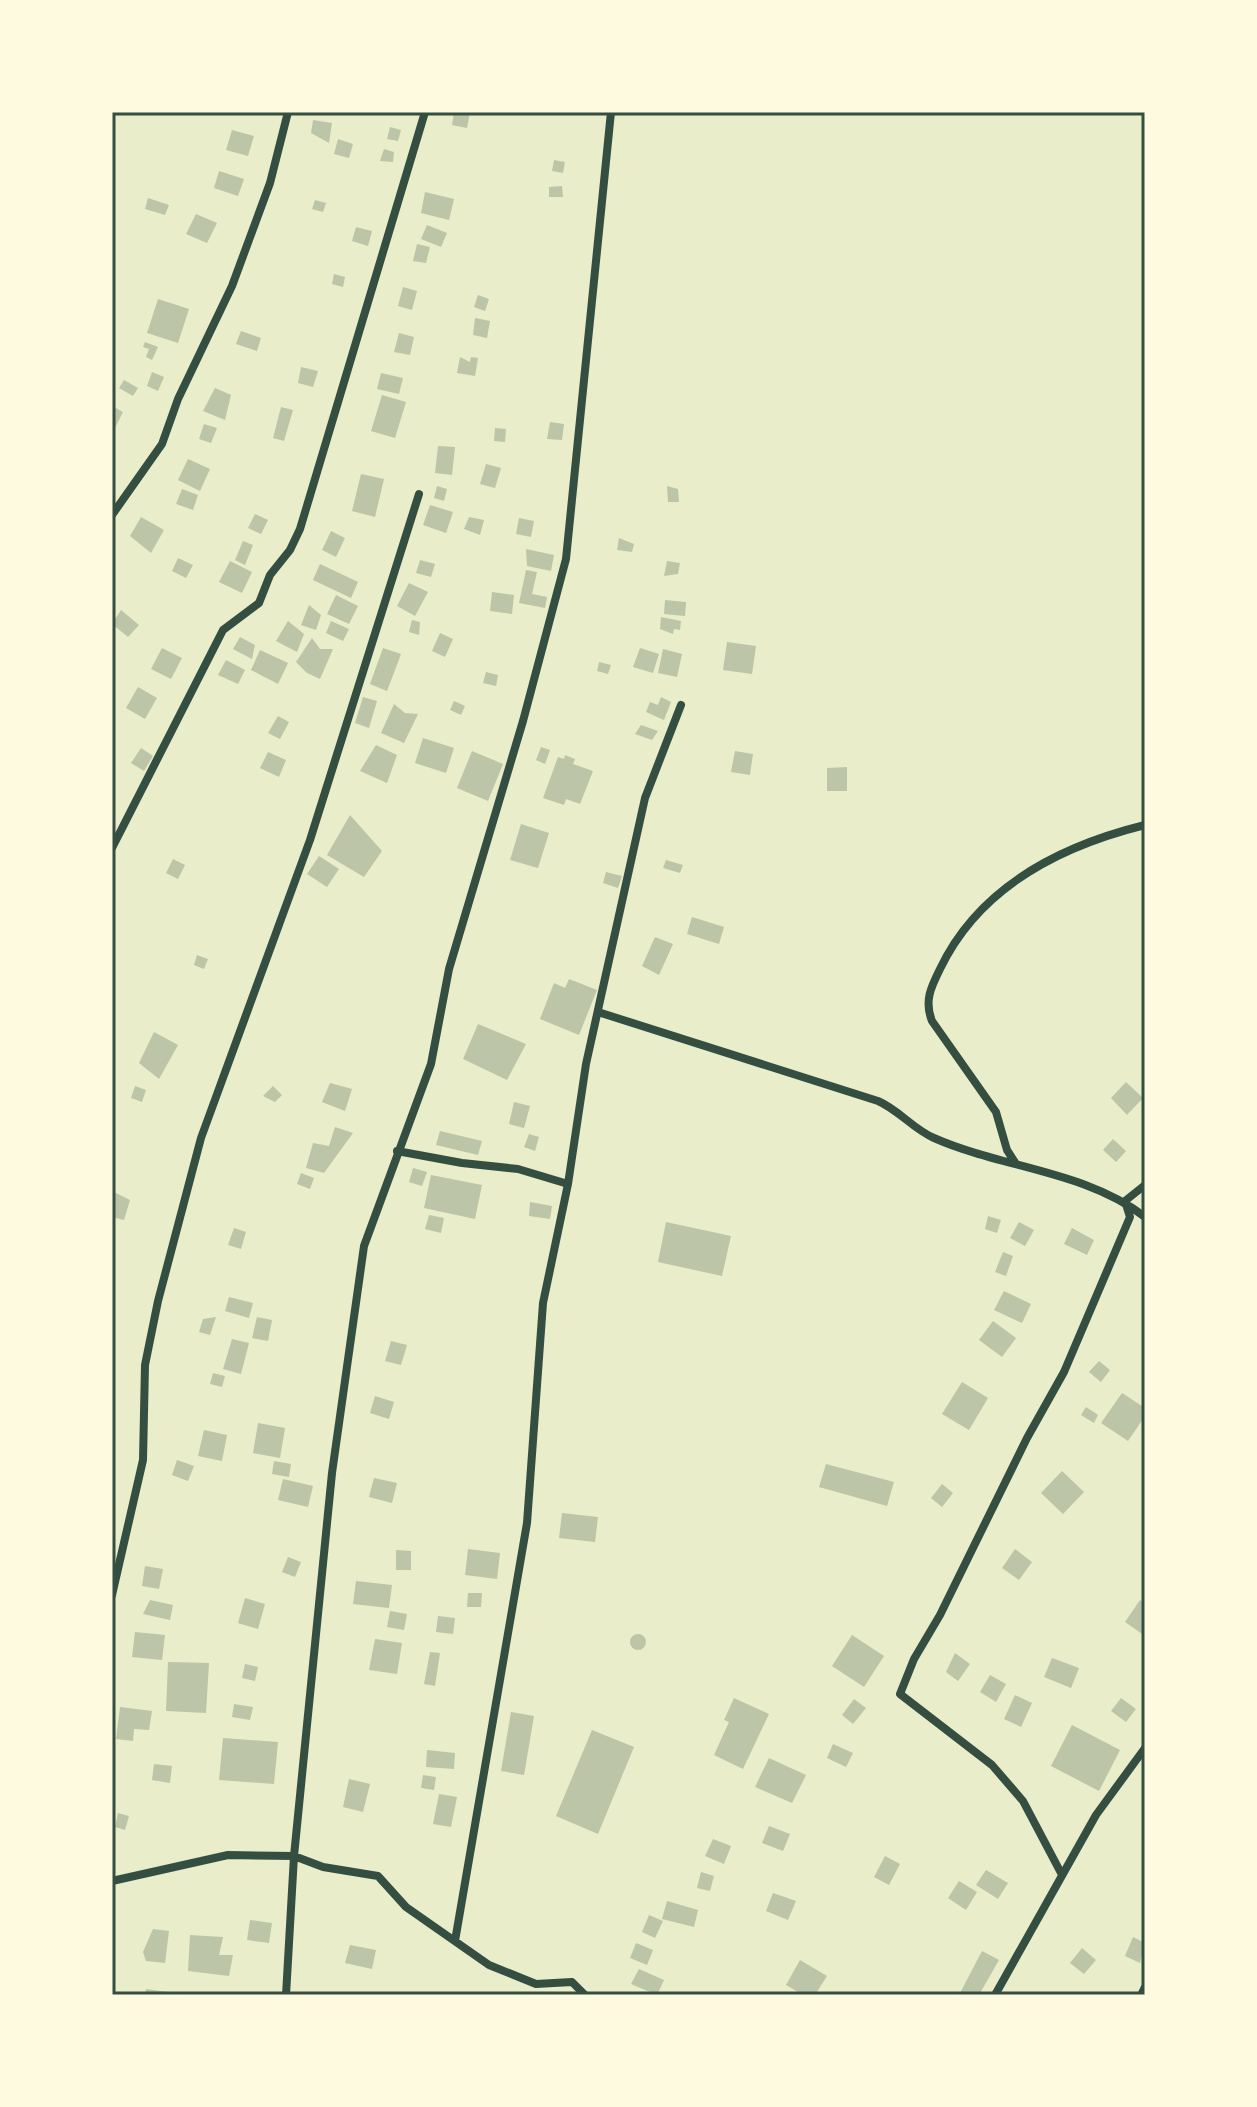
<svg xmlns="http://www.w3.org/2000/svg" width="1257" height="2107" font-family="Manrope,sans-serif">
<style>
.building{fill:#bcc5a7}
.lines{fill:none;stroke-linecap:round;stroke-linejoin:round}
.minor{stroke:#344e41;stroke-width:8}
.neatline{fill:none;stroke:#344e41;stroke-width:3}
</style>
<rect width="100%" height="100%" fill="#e9edc9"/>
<path class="building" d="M454,112H470L467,128L452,125Z
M313,120L332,123L329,143L311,133Z
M390,127L401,130L398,141L387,139Z
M232,130L254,136L248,156L226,150Z
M338,139L353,144L349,158L334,154Z
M384,149L394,152L393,162L380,161Z
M554,160L565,162L563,173L552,171Z
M219,171L244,179L238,196L214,188Z
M562,186L563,197H549V187Z
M425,192L454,199L449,220L421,213Z
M148,198L169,205L165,215L145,209Z
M315,200L326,203L323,212L312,209Z
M196,214L217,223L207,243L186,234Z
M427,225L447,233L441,247L421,239Z
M356,227L372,231L368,246L352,241Z
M417,244L430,247L426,263L413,261Z
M334,274L345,277L343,287L332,284Z
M403,287L417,291L412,310L398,306Z
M478,295L489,299L485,311L474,307Z
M158,299L189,309L178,343L147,333Z
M475,318L490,321L487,338L473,335Z
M241,331L261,338L257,351L236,344Z
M399,333L414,337L410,355L394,352Z
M145,342L158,347L152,360L146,357L149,349L143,347Z
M460,357L470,362L471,357L478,358L475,376L457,373Z
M301,367L318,371L313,387L298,383Z
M152,372L164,377L158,391L147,386Z
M381,373L403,378L399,394L377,389Z
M124,380L138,388L133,396L119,388Z
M215,388L231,395L225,420L203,411Z
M382,395L406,402L395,438L371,431Z
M114,407L123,412L115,428L112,426Z
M281,407L293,410L284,441L273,438Z
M550,422L564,424L562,440L547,439Z
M204,424L217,428L211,443L199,439Z
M495,428L506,429L505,442L494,441Z
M438,446L455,447L452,475L435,473Z
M188,459L210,469L200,491L178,480Z
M486,464L501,468L495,488L480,484Z
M361,474L384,479L375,517L352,511Z
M437,486L447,489L444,501L434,498Z
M667,486L678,489L679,502H668Z
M182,489L198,495L193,510L176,504Z
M430,505L453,512L446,533L423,525Z
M255,514L268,520L261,534L248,528Z
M141,517L164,530L151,553L130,536Z
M469,517L484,520L480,535L464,529Z
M519,518L534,521L531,537L516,534Z
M331,531L345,538L336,557L322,550Z
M619,538L634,544L632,552L617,550Z
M243,541L253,545L245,565L235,560Z
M526,549L554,555L551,571L527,566Z
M178,558L193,565L186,578L172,571Z
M420,560L435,564L431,577L416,573Z
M230,561L252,572L242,593L219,582Z
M667,561L680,563L678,574L664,576Z
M320,564L358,582L351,598L313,580Z
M526,570L537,572L532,594L547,597L545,608L519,603Z
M409,583L428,592L415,616L397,606Z
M492,592L514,595L512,614L490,611Z
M336,595L358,606L349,624L327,614Z
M665,600L686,602L685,616L664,614Z
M309,605L321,615L316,630L301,625Z
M121,610L139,625L128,637L112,624Z
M661,617L681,621L680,630L674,629L673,634L660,629Z
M412,620L420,622L419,635L409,632Z
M288,621L304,634L297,652L276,641Z
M331,621L349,629L343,641L326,633Z
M440,633L453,639L445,657L432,651Z
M240,637L255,645L252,659L233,649Z
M312,638L320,649H333L320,679L307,673L296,662Z
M727,642L756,646L752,674L723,670Z
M162,648L182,658L171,679L151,669Z
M383,648L401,654L387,691L370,684Z
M640,648L659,654L653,673L633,667Z
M663,649L682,654L677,677L658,673Z
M260,650L288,663L278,684L251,670Z
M226,660L245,670L238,684L218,675Z
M599,662L611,665L608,674L597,671Z
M486,672L498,675L496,686L483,683Z
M138,687L157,698L145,719L126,708Z
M363,697L377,701L369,728L355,723Z
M661,697L671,702L664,720L646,712L650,702L658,705Z
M454,701L465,706L461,715L450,710Z
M394,704L405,713L418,714L404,743L381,733Z
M278,716L289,722L280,739L268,733Z
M641,725L658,731L652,740L635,734Z
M423,738L454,748L446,773L415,763Z
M376,745L397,755L387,783L360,771Z
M541,747L550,750L545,764L536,760Z
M141,748L153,756L144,771L131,763Z
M472,751L503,764L488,801L457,788Z
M735,751L753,754L750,775L731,772Z
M268,752L286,760L279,777L260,768Z
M565,755L575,759L573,764L593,771L580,804L566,799L564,805L543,798L558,757L564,759Z
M847,767V791H827V768Z
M350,815L382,851L364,877L327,855Z
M521,824L549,833L538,868L510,860Z
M319,856L339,869L327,887L307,874Z
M173,859L185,865L178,879L166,873Z
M666,860L683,865L680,873L663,868Z
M606,872L622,876L618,888L603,883Z
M692,917L724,927L719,944L687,934Z
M655,937L673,944L659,975L642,966Z
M197,955L208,959L204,969L194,965Z
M569,979L597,990L579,1035L540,1019L554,983L565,988Z
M478,1024L526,1044L507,1080L463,1059Z
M154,1032L178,1045L159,1079L139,1063Z
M1126,1082L1143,1098L1127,1115L1111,1098Z
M330,1083L352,1089L345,1111L322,1102Z
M135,1086L146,1090L142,1102L131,1098Z
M273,1086L282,1095L275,1102L263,1096Z
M514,1102L530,1106L524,1128L509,1124Z
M335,1127L353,1133L324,1173L306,1168L313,1143L329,1146Z
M440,1131L482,1141L478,1155L436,1145Z
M529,1134L539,1137L535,1151L524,1147Z
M1113,1139L1126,1151L1116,1162L1103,1150Z
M413,1168L427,1172L422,1186L409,1182Z
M301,1173L314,1178L310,1189L297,1184Z
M431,1175L482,1185L475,1219L424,1208Z
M112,1191L130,1200L124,1220L112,1217Z
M530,1202L552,1206L550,1219L529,1216Z
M429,1215L444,1218L441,1233L425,1229Z
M988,1216L1001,1220L997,1233L985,1229Z
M666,1222L731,1236L722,1276L658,1262Z
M1019,1222L1034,1230L1025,1246L1010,1238Z
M234,1228L246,1232L241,1249L228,1245Z
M1072,1228L1094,1240L1087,1255L1064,1244Z
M1003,1252L1013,1256L1006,1276L995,1272Z
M1004,1291L1031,1304L1022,1323L994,1310Z
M229,1297L253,1303L249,1318L225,1311Z
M216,1317L210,1335L199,1332L203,1319Z
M257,1317L272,1320L268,1341L252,1338Z
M993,1321L1016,1338L1002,1357L979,1340Z
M232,1339L249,1343L241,1374L223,1369Z
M391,1341L407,1345L401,1365L385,1361Z
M1099,1361L1110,1370L1101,1382L1089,1372Z
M213,1373L225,1376L222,1387L210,1384Z
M962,1382L988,1398L969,1430L942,1414Z
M1122,1393L1145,1408V1416L1128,1441L1101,1423Z
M375,1396L394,1402L389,1419L370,1413Z
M1086,1407L1098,1415L1094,1423L1081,1415Z
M258,1423L285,1428L280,1458L253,1453Z
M204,1430L227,1435L222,1461L198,1456Z
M177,1460L194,1466L188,1481L172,1475Z
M274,1461L291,1464L289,1477L272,1474Z
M826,1464L894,1482L887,1506L819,1487Z
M1062,1471L1084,1492L1063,1514L1041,1493Z
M374,1478L397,1483L392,1503L369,1497Z
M283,1479L313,1486L308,1507L278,1500Z
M942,1484L953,1493L942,1507L931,1498Z
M562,1513L598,1517L595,1542L559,1538Z
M468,1549L500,1553L497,1579L465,1575Z
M1015,1549L1032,1562L1019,1580L1002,1568Z
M396,1550L411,1551V1570H396Z
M288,1557L301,1562L295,1577L282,1572Z
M145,1566L163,1569L159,1589L142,1586Z
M356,1581L392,1585L389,1608L353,1604Z
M468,1593H482L481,1607H467Z
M245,1598L265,1604L258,1629L238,1623Z
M150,1600L173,1605L170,1620L143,1614Z
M1140,1600L1145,1604V1636L1125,1622Z
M390,1611L407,1614L404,1630L387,1627Z
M438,1616L455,1618L453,1634L436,1632Z
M135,1632L165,1635L162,1660L132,1657Z
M630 1642a8 8 0 1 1 16 0a8 8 0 1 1-16 0Z
M852,1635L884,1656L864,1687L832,1666Z
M375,1639L402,1643L397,1674L369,1670Z
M430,1652L440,1653L435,1686L424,1684Z
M955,1653L970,1664L958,1681L946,1672Z
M1052,1658L1079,1668L1071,1688L1044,1677Z
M168,1662L209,1663L206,1713L166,1711Z
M245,1664L258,1667L255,1681L242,1678Z
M990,1675L1006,1684L996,1702L980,1692Z
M1015,1695L1032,1703L1021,1727L1004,1719Z
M734,1698L769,1714L743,1769L714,1755L729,1722L724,1720Z
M1121,1698L1136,1709L1126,1722L1111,1711Z
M854,1699L866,1708L853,1724L842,1715Z
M234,1704L253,1707L250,1720L232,1717Z
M120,1707L152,1711L149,1730L134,1729L133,1741L116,1739Z
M511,1712L534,1716L524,1775L501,1771Z
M1072,1725L1120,1750L1099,1791L1051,1766Z
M592,1730L634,1747L598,1834L556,1816Z
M223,1738L278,1742L274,1784L219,1780Z
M833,1744L853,1753L846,1767L827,1758Z
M427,1750L455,1753L454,1769L426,1767Z
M769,1758L806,1775L792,1803L755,1787Z
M154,1764L172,1766L170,1783L152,1780Z
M423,1775L436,1777L434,1790L421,1788Z
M349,1779L370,1784L363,1812L343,1807Z
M439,1794L457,1797L451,1827L433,1824Z
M118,1813L129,1816L125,1830L115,1827Z
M769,1826L790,1834L783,1851L762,1843Z
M713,1839L731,1846L724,1864L705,1856Z
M885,1856L900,1864L889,1885L874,1877Z
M986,1870L1008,1883L998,1899L976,1885Z
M701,1872L714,1876L710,1891L697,1888Z
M959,1881L977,1892L966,1910L948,1898Z
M773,1893L796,1901L788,1920L766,1911Z
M667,1901L698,1910L694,1927L662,1919Z
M649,1915L663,1921L655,1938L642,1932Z
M250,1920L272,1923L269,1943L247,1940Z
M153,1929L169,1931L165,1963L146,1961L143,1952Z
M190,1935L223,1937L219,1955H233L229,1976L188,1971Z
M1133,1937L1145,1943L1140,1963L1125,1956Z
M636,1943L653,1950L647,1965L630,1958Z
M350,1945L376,1950L372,1969L345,1963Z
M1082,1948L1096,1960L1084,1974L1070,1963Z
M982,1951L999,1960L979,1995H959Z
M800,1960L827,1976L815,1995H803L786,1985Z
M639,1969L664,1980L657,1995L631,1984Z
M146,1989L175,1993V1995H145Z"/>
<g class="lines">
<path class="minor" d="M112,515L162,444L178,399L232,286L270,183L288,112
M112,848L223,630L259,603L270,575L290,550L300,529L425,112
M598,1012L878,1101C899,1110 913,1129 934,1138C1002,1168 1086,1171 1145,1217
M397,1151L462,1163L518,1169L568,1184
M1016,1164L1007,1150L996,1112L932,1021C924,1001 931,987 940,969C979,887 1060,846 1145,825
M1125,1201L1145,1185
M112,1595L143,1460L145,1365L158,1301L201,1138L310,840L419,494
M1061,1873L1023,1801L992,1765L900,1694L914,1659L940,1615L1027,1438L1064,1372L1130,1217L1125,1201
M112,1881L228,1855L294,1856L323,1867L378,1876L406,1907L489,1965L536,1984L572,1982L585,1995
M455,1941L527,1523L543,1303L568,1184L586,1064L645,798L681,705
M286,1995L294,1856L332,1473L364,1246L431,1064L449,969L523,721L566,559L611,112
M995,1995L1096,1815L1145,1748
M1141,1995L1145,1987"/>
</g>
<rect width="1257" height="2107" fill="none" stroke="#fefae0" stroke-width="228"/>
<rect x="114" y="114" width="1029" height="1879" class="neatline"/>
</svg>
